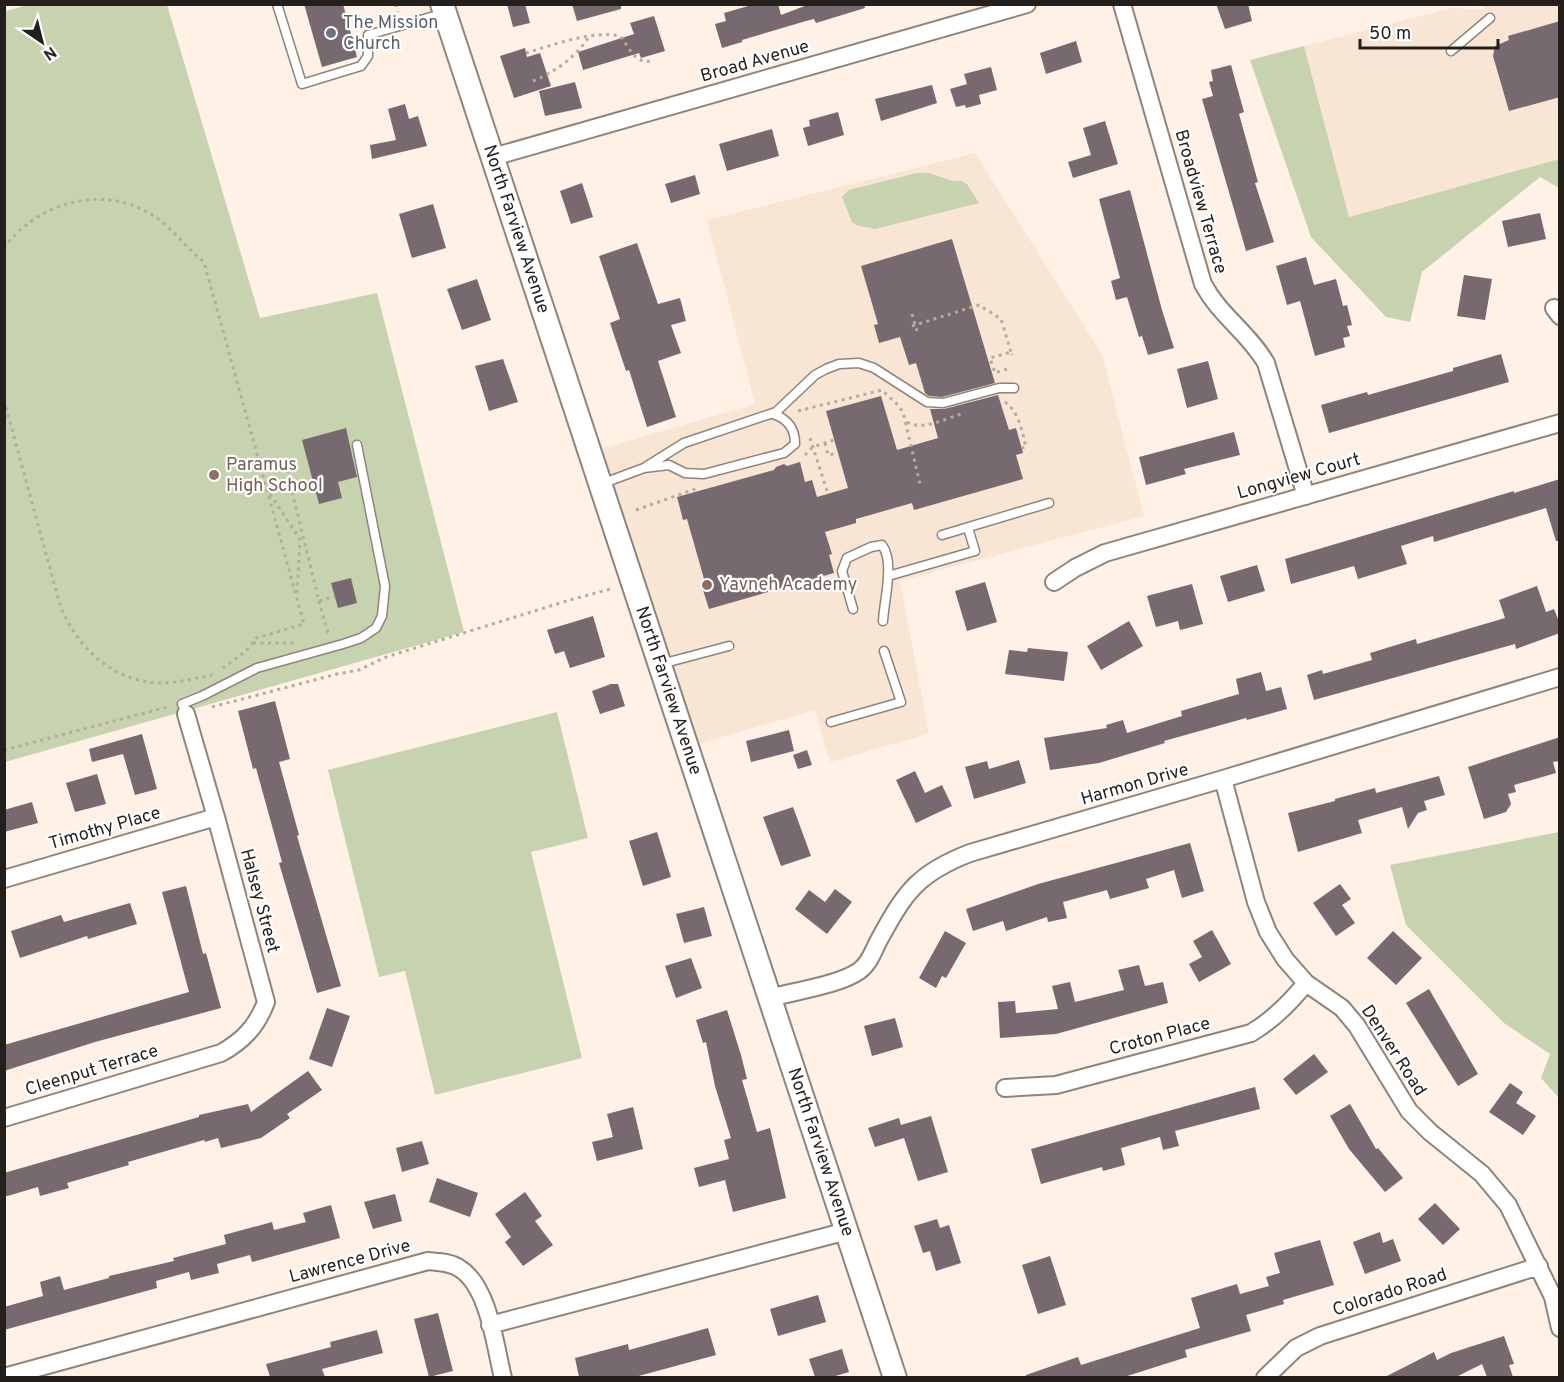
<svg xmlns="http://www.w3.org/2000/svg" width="1564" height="1382" font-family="Overpass,sans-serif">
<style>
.built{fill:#f8e5d4}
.green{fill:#c7d3af}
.building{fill:#776970}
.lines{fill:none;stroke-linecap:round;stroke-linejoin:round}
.lane-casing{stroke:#90847a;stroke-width:11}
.street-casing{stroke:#90847a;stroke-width:20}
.secondary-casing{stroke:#90847a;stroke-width:26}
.path{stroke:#b5aaa1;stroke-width:3;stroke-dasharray:3 4.5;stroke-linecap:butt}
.lane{stroke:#fff;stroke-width:8}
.street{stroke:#fff;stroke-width:16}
.secondary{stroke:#fff;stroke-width:22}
.worship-dot{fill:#6b7280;stroke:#fff;stroke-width:2}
.education-dot{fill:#8d6e63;stroke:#fff;stroke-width:2}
.labels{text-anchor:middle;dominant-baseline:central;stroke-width:4.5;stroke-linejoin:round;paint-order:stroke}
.worship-label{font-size:18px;fill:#5b616d;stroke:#fff;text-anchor:start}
.street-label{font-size:18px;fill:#241f1b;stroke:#fff}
.education-label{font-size:18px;fill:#785e54;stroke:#fff;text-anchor:start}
</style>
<rect width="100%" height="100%" fill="#fff1e6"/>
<path class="built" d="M1483,5H1559V159L1349,217L1304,46L1452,8L1486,10Z
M975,153L1102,354L1144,516L900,581L929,734L830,762L815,710L688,747L590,452L755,404L707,220Z"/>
<path class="green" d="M29,4L167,5L260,318L377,293L464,632L5,762L4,12Z
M1304,46L1349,217L1559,159V188L1540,177L1422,272L1410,322L1386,317L1311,237L1250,60Z
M917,173H929L952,181H962L967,184L979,203L875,229L856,225L852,222L842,197L849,190Z
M557,712L588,838L531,852L582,1058L435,1095L405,971L379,977L328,770Z
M1559,832H1560L1559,1098L1541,1078L1550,1054L1504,1023L1406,925L1390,865Z"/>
<path class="building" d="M304,4H343L357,57L322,67Z
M507,4H525L530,23L513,27Z
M572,4H621V9L577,21Z
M755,4H778L781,15L810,4H864L865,8L816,23L814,19L806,21L742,40V42L722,48L715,24L726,21L724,13Z
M1216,4H1248L1252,21L1225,29Z
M654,16L665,51L641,58L639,53L583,70L578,52L634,34L630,23Z
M1560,21V97L1509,111L1493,56L1495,46L1509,40L1508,36Z
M1076,41L1082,62L1046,74L1040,53Z
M525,48L527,57L540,53L551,86L514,98L500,56Z
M1231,65L1244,112L1239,114L1258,182L1255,183L1274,242L1246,251L1202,99L1213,96L1209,82L1213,81L1211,70Z
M991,67L997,90L979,95L981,104L966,108L965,105L956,107L950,89L967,84L964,74Z
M575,82L582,108L545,116L539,91Z
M932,85L937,103L881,121L875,99Z
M405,104L409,119L418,116L427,146L372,159L370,145L396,140L388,109Z
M838,112L844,135L808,146L803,128L810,126L809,120Z
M1105,121L1118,164L1073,178L1068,162L1091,155L1083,128Z
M772,129L779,156L727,171L719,144Z
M695,175L700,194L671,203L665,184Z
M582,183L593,217L571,224L560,191Z
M1130,190L1162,310L1174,348L1148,355L1142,336L1139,337L1127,297L1116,300L1111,281L1120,278L1099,199Z
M433,204L446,248L412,258L399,214Z
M1540,213L1546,239L1508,247L1502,221Z
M952,239L995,383L942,397L929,396L925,393L916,363L909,365L900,337L879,343L874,325L878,324L861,266Z
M637,243L658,304L680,298L686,321L671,325L681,353L658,361L676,417L647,427L629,370L626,371L610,323L620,319L599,256Z
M1306,257L1314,285L1336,279L1343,306L1347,305L1352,325L1347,326L1350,336L1343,338L1345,347L1315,356L1300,301L1287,305L1276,266Z
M1464,275L1492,279L1485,320L1457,316Z
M477,279L491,320L462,330L447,289Z
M1501,354L1509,382L1329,433L1321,405L1367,392L1368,395L1453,371V368Z
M503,359L518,402L489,411L475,366Z
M1208,361L1218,399L1187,408L1177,369Z
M998,395L1009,430L1016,428L1023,453L1016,455L1023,479L914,510L912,503L856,519V523L825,532L832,554L829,555L834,573L709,609L702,587L706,586L687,519L683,520L677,497L774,470L776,467L784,464L787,466L800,462L805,482L812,480L817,497L848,488L826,411L881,396L897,450L938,438L930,409H944Z
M346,428L357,477L338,482L342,498L319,504L302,440Z
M1234,432L1240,455L1184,469L1186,474L1146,485L1139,457Z
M1560,479V541H1556L1546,508L1434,542L1433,536L1401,546L1407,564L1358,579L1354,566L1291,584L1285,559L1514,491V493Z
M1257,565L1265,591L1228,602L1220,576Z
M351,578L357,603L338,608L331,583Z
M985,582L997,622L967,631L955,591Z
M1192,584L1203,624L1180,630L1178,621L1156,627L1147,596Z
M1537,586L1546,612L1554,609L1560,624V633L1516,649L1515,644L1314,700L1307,675L1322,670L1323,674L1372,660L1370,653L1416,639L1417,644L1505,618L1499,600Z
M593,616L605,657L570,668L564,651L555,654L547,630Z
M1129,621L1143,646L1101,670L1087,646Z
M1028,648L1068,652L1064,681L1005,674L1009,650L1027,652Z
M1261,672L1266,691L1281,687L1287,709L1247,720L1246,718L1164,741L1165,743L1099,763L1050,770L1044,738L1107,728L1106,725L1123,720L1127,733L1182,716L1181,711L1239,694L1236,679Z
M611,684H618L625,706L600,714L592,691Z
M275,701L290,759L279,762L299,835L297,836L341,986L317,993L279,863L282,862L256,768L253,769L238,711Z
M789,730L794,751L751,762L746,741Z
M142,734L157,789L135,795L123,754L92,762L89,749Z
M1560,737V761L1553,762L1556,773L1514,785L1516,792L1508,794L1511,804L1506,812L1484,819L1468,767Z
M807,750L812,765L798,769L793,755Z
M1019,760L1026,783L974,799L965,767L987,761L989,769Z
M915,771L925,793L942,785L952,806L916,823L896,780Z
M97,774L106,804L75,812L66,783Z
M1439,776L1445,795L1424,801L1427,810L1418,813L1408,829L1402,807L1358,820L1362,833L1298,852L1288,813L1335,801V799L1375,788L1376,793Z
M32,802L38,823L4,832V810Z
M793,807L811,856L781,866L763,817Z
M657,832L671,877L643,886L629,841Z
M1190,843L1204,891L1182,898L1174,870L1146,879L1149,888L1110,899L1107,890L1063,902L1067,918L1048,922L1047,917L1006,931L1003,921L973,931L966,909L1038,884Z
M1340,884L1351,899L1342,905L1355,923L1336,936L1313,903Z
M186,886L203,954L206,953L221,1008L95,1042L4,1071V1045L189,992L162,892Z
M835,889L852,902L827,934L795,909L809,890L825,902Z
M130,903L137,924L88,939L87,936L20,958L11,931L61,915L64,922Z
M704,907L712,936L684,943L676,914Z
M1212,930L1231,964L1199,982L1189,964L1202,957L1193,941Z
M945,931L966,943L946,978L942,976L936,988L919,978Z
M1393,931L1422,958L1396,985L1367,958Z
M691,958L702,988L676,998L665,966Z
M1139,965L1145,986L1163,982L1168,1003L1056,1034L1000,1038L998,1002L1015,1001L1016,1013L1058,1009L1052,986L1070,982L1075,1002L1124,990L1118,970Z
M1429,989L1478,1074L1458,1086L1406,1003Z
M327,1008L350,1016L332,1067L309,1059Z
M727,1010L741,1055L747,1079L742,1080L757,1132L770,1128L786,1198L733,1212L725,1180L699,1187L694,1168L729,1159L724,1140L731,1138L715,1086L706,1042L703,1043L696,1020Z
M895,1018L903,1047L872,1056L864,1026Z
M1314,1054L1328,1072L1296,1095L1283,1079Z
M308,1071L322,1090L287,1114L290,1118L261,1138L221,1148L218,1138L205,1142L204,1140L128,1162L129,1165L67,1183L69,1188L40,1196L38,1187L4,1197V1173L199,1117V1115L248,1104L251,1112Z
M1510,1083L1523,1092L1516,1103L1536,1116L1523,1135L1489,1112Z
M1255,1087L1260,1109L1175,1131L1179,1146L1163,1150L1160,1137L1121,1148L1125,1165L1103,1171L1102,1167L1041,1184L1031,1149Z
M1350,1104L1376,1149L1378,1148L1403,1178L1385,1192L1349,1149L1330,1116Z
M633,1107L643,1149L597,1161L592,1142L613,1137L607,1114Z
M931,1116L948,1172L918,1181L904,1138L875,1147L868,1128L899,1118L901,1125Z
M422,1141L429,1164L402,1172L396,1148Z
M437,1178L478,1193L470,1217L429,1202Z
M525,1192L542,1216L535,1221L553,1245L523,1266L505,1242L511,1237L495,1214Z
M395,1194L402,1221L373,1229L364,1202Z
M1435,1203L1460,1229L1443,1245L1418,1219Z
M331,1205L340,1238L252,1262L250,1255L217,1264L219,1273L191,1280L189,1272L156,1281L157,1288L4,1330V1307L43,1296L40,1282L60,1276L64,1290L109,1278V1276L174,1261L173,1258L226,1244L224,1235L272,1222L274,1230L306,1222L303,1213Z
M937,1219L940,1228L949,1225L961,1263L936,1271L930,1251L923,1253L914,1226Z
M1380,1232L1383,1243L1393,1239L1401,1261L1365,1274L1353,1242Z
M1320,1240L1334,1285L1283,1300L1284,1304L1246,1315L1251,1331L1185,1350L1187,1357L1124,1377H1026V1375L1078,1357L1081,1365L1200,1328L1191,1298L1237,1284L1240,1294L1269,1286L1266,1277L1280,1273L1274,1253Z
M1050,1256L1066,1305L1038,1314L1022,1265Z
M818,1295L826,1322L778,1336L770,1309Z
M438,1313L453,1371L429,1377L414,1319Z
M708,1328L716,1355L635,1377H579L575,1358L628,1344L629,1350Z
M377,1330L383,1353L322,1369L325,1377H270L266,1364L331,1347L330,1342Z
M1504,1336L1514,1364L1509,1365L1513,1377H1487L1482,1364L1456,1377H1385L1434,1352L1437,1360L1451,1353Z
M842,1349L849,1372L832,1377H815L809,1359Z"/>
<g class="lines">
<g class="lane-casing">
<path id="lane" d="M277,4L302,84L361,66L368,56V35L445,13
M1451,51L1490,18
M644,468L684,443L776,412L815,375L826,369L839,364L859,363L874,368L927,402L943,403L999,388H1014
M601,484L644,468L669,465L685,473L704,474L784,453L795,444C795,428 788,419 773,414
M942,535L1049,503
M888,576L975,551L968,528
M853,609L842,571L847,558L871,547L882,545C895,562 884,600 883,621
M661,664L729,646
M186,714L182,704L202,696L257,668L343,644L361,638L376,628L382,616L385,586L357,445
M831,722L901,702L884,651"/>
</g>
<g class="street-casing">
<path id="street" d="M1122,4L1203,284C1220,316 1248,332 1266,363L1306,496
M493,157L1027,4
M1554,308L1560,316
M1054,582L1075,568L1105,553L1560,423
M1223,779L1256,902L1268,932L1285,959L1306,983L1342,1008L1357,1026L1409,1111L1430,1132L1482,1174L1508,1205L1553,1297L1560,1328
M4,879L216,817
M770,998C795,991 839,985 859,971C870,963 873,951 879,940C905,892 918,873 970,853L1223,779L1560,677
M1005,1088L1056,1085L1251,1033C1273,1020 1289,1004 1306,983
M4,1118L221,1053C243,1041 257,1026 266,1002L216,817L186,714
M490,1325L847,1231
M4,1377L428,1261C438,1262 450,1262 459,1268C489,1286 495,1346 503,1378
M1265,1378L1296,1348L1320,1336L1539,1266"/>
</g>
<g class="secondary-casing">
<g id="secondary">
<path id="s1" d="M442,4L895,1378"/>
</g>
</g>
<path class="path" d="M396,4L398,12
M526,53C553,45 592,30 620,36C630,48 634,64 652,61
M533,81C554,72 575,58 588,38
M4,248C36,204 100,184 149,213C172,226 184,246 204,262L304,624L256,638L246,651L223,668
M912,314L917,331
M912,326L979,305L1001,319L1011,352
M1007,369L995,373L990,358L1011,352L1012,355
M4,400L60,605C77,648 113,682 161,683C178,683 195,678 212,675
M1005,402C1019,412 1022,431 1026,447L1022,448
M798,411L882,390L900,407L904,416L920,484
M907,422C922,431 945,419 961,414
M810,438L828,494
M825,443L828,455L838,453
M805,455L813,447L834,440
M285,463L319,601L335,596
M270,494L300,539L297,595
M636,510L698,488
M319,601L328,633L324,634
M253,643H295
M212,707L337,674L359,670L386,657L570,600L614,588
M4,750L171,706"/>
<use href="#lane" class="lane"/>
<use href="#street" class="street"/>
<use href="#secondary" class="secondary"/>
</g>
<circle class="worship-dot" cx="331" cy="33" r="6"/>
<g class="education-dot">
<circle cx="214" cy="475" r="6"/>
<circle cx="707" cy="585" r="6"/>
</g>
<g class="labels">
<g class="worship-label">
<text x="343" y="23">The Mission<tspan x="343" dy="21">Church</tspan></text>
</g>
<g class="street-label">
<text transform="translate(755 62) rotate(-16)">Broad Avenue</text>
<text transform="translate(1200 202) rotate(74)">Broadview Terrace</text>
<text stroke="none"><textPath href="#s1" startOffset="237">North Farview Avenue</textPath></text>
<text transform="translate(1299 477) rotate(-16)">Longview Court</text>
<text stroke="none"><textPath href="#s1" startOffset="723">North Farview Avenue</textPath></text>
<text transform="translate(1135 785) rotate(-16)">Harmon Drive</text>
<text transform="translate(105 829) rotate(-16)">Timothy Place</text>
<text transform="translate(259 901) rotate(75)">Halsey Street</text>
<text transform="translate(1160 1037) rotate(-15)">Croton Place</text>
<text transform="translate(1393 1051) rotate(57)">Denver Road</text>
<text transform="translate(92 1071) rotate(-17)">Cleenput Terrace</text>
<text stroke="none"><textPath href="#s1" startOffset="1209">North Farview Avenue</textPath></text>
<text transform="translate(350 1262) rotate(-15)">Lawrence Drive</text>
<text transform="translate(1390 1293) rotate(-18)">Colorado Road</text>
</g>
<g class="education-label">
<text x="226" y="465">Paramus<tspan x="226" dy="21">High School</tspan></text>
<text x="719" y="585">Yavneh Academy</text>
</g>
</g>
<rect width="1564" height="1382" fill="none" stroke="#241f1b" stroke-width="12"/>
<g transform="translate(42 42) rotate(145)" stroke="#ffffff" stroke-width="4.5" paint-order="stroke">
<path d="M0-4.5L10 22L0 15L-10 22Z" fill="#241f1b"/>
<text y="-9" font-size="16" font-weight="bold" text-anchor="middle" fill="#241f1b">N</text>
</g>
<path d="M1360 39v9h138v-9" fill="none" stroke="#241f1b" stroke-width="3"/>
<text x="1369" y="39" font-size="18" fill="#241f1b" stroke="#ffffff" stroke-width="4.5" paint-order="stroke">50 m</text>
</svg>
